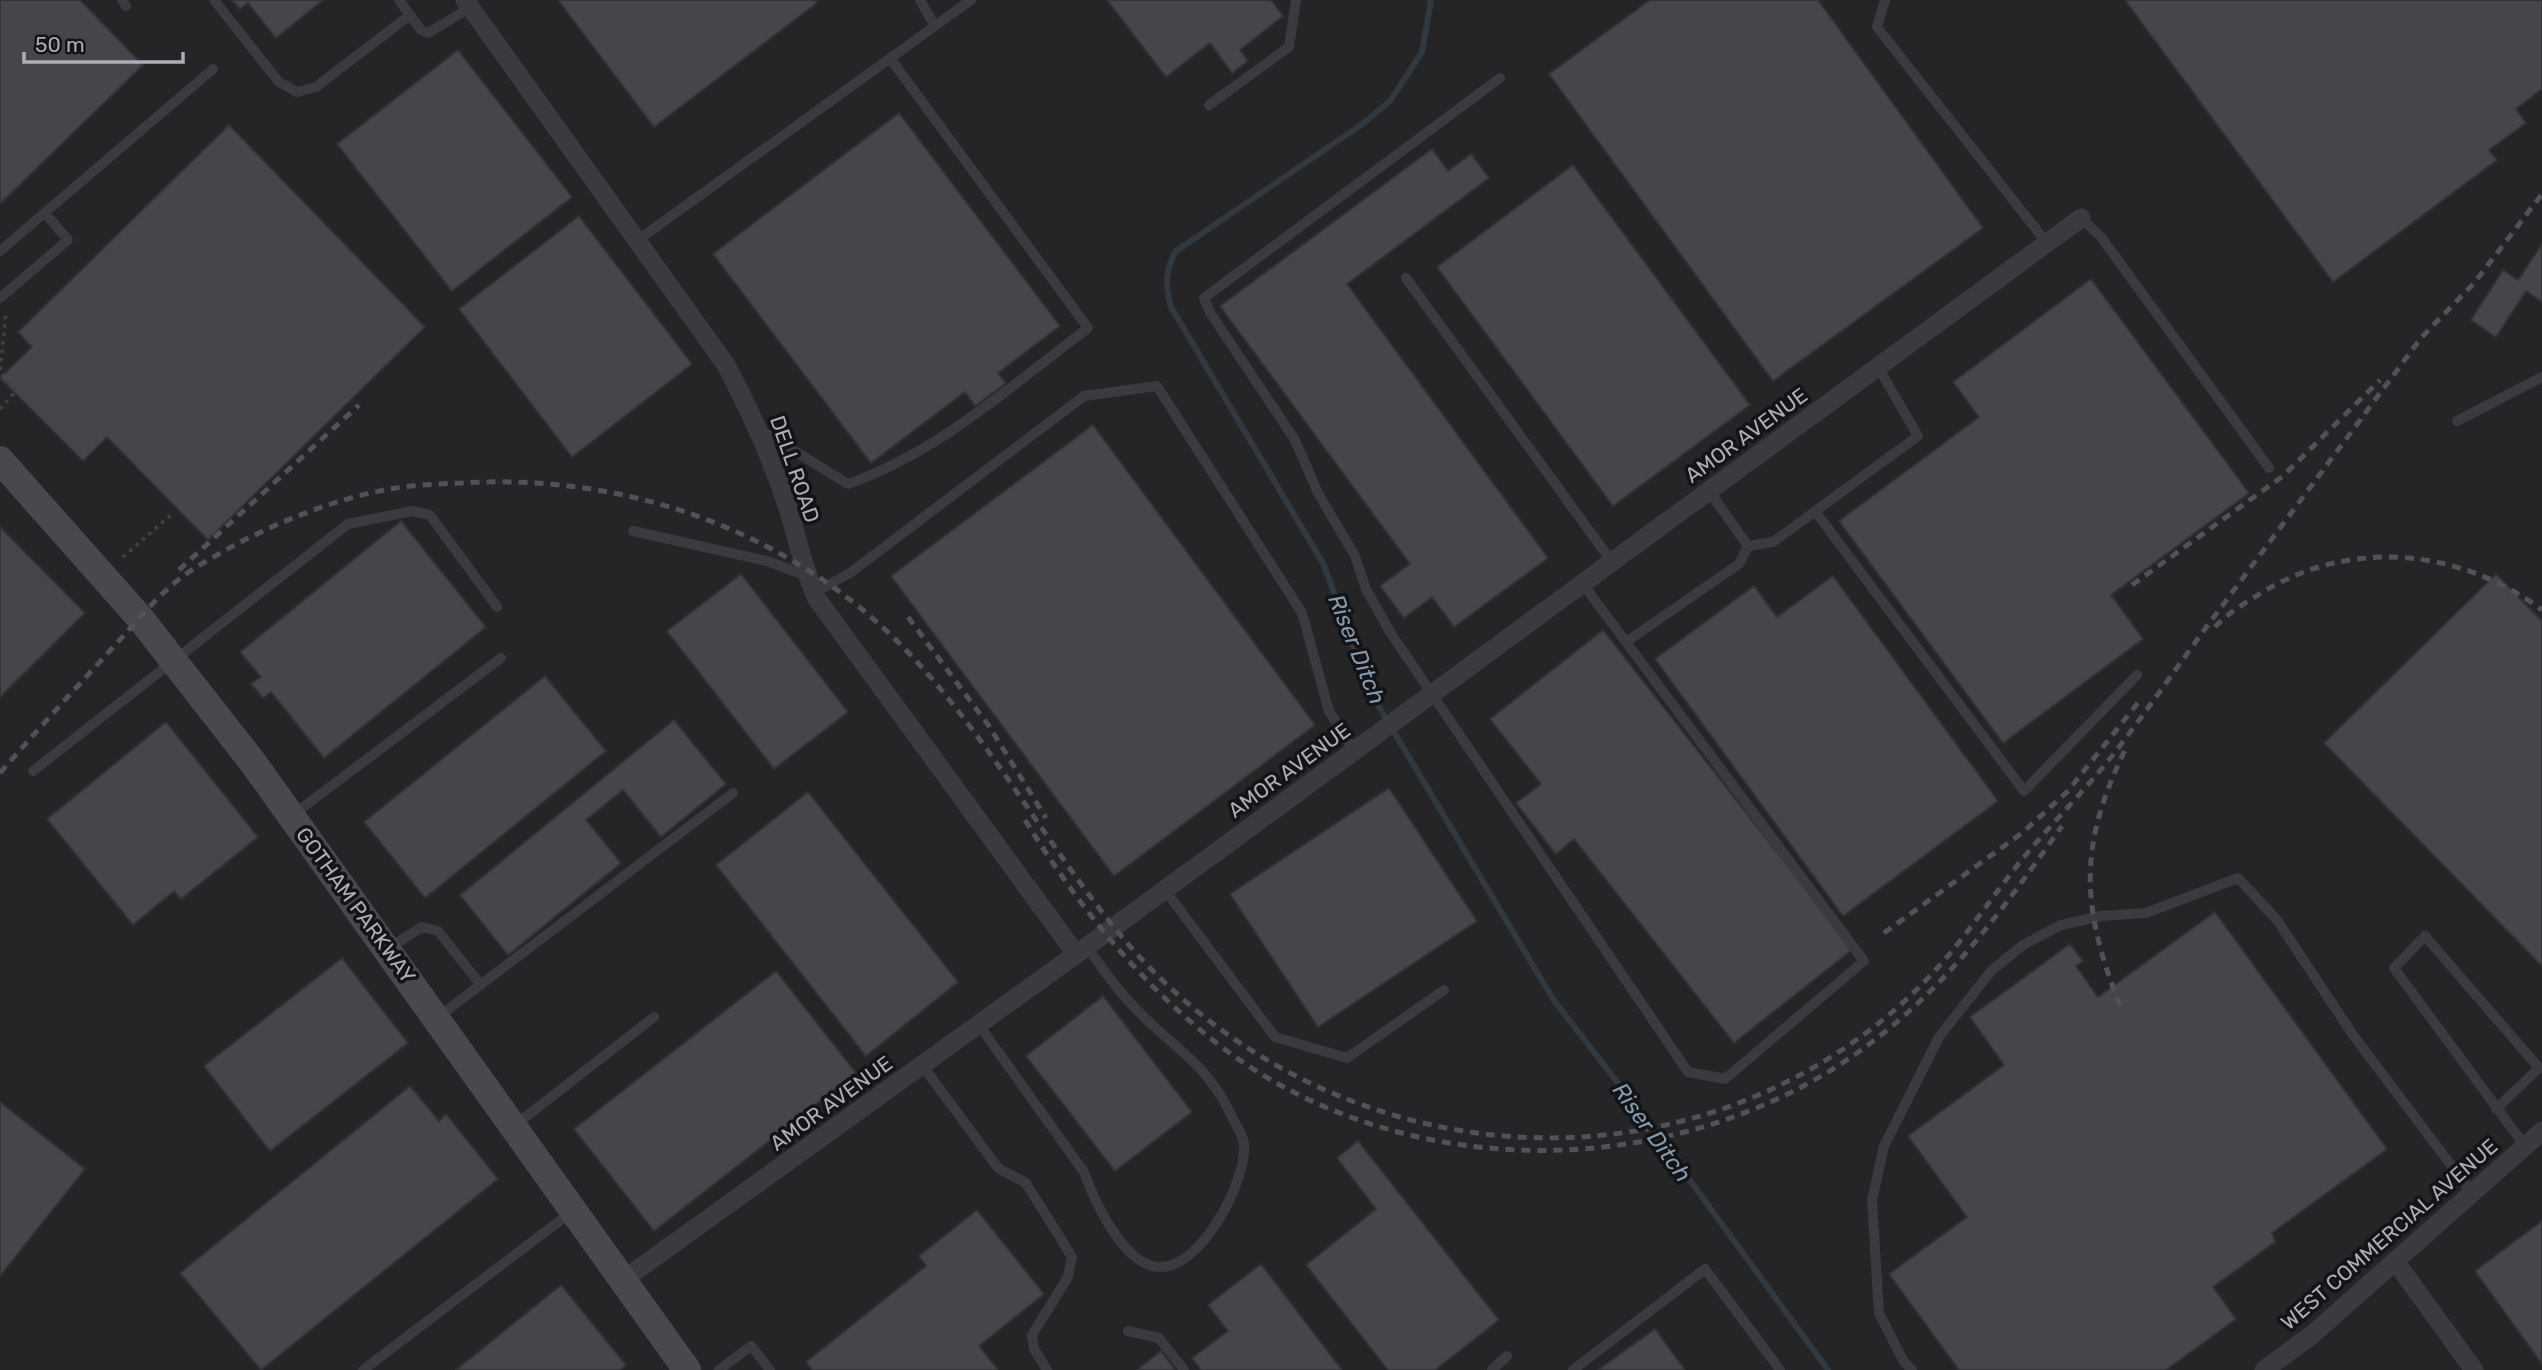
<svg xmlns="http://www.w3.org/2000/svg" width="2542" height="1370" font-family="Rubik,sans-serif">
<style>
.built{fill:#252527}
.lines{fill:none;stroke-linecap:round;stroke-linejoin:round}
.stream{stroke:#32383f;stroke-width:6}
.building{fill:#46464a;stroke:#333336;stroke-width:2}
.path{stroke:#404146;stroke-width:3.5;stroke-dasharray:3.5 5;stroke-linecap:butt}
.lane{stroke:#3a3a3f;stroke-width:10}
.street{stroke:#3a3a3f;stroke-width:19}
.secondary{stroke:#48494f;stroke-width:28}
.rail{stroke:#515258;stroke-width:5;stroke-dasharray:9 7;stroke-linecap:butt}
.labels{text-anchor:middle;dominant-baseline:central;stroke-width:7;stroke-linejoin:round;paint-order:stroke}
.street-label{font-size:21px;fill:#acafb9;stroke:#141315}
.water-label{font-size:23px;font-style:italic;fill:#879bb0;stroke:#141315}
</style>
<rect width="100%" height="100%" fill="#19181a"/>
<path class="built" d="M0,0H2542V1370H0Z"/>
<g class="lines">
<path class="stream" d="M1431,0L1422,52L1390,101L1361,125L1176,251C1165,271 1165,285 1171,307L1324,565L1369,690L1553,999L1641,1113L1828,1370"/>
</g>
<path class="building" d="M0,0H80L143,65L0,204Z
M232,0H323L276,38L248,3L240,9Z
M558,0H815L817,3L654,127Z
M1107,0H1271L1283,16L1240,50L1248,61L1232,73L1210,43L1166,77Z
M1650,0H1818L1983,228L1773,381L1549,74Z
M2125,0H2542V89L2516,109L2526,123L2489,150L2497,160L2333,282Z
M458,50L572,197L452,291L337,144Z
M899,113L1060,326L998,373L1006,383L975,406L965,392L871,463L713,254Z
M229,125L425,327L208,540L107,437L83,461L0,378L32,347L18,332Z
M1432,149L1448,171L1471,154L1489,178L1347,284L1548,558L1454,627L1432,597L1404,618L1380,586L1410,564L1220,306Z
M1573,165L1750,405L1613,506L1437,267Z
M579,216L692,364L572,457L459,309Z
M2542,244V302L2526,291L2496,337L2471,320L2503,270L2518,280Z
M2091,279L2249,493L2111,595L2143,639L2003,743L1839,521L1979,417L1953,382Z
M1093,425L1315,725L1114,876L891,576Z
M401,521L486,627L324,758L271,692L263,698L251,684L261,677L240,652Z
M0,527L85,613L0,697Z
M741,574L848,712L774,769L667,631Z
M2496,574L2542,621V966L2324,743Z
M1833,576L1998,801L1843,916L1655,659L1754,586L1777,617Z
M1603,630L1853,949L1734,1043L1574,839L1556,854L1516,803L1541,784L1490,719Z
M545,676L606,751L425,898L364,822Z
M674,720L726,784L661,837L623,790L586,820L621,863L508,955L460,895Z
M166,722L258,837L181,899L174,891L133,925L47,819Z
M1389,788L1477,921L1318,1027L1230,894Z
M808,792L958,982L866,1056L716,865Z
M2215,912L2387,1149L2272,1233L2275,1242L2213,1287L2236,1319L2166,1370H1959L1889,1274L1967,1217L1908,1136L2004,1065L1970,1017L2070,944L2083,961L2076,966L2098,997Z
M342,958L408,1043L270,1151L204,1066Z
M776,971L856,1073L654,1231L574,1129Z
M1103,996L1192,1112L1115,1171L1026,1056Z
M410,1086L439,1121L446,1114L498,1179L261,1370L180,1273Z
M0,1102L85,1169L0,1276Z
M1358,1141L1499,1320L1435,1370H1388L1306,1265L1376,1209L1337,1158Z
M977,1210L1044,1294L979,1346L998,1370H812L806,1362L926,1266L919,1256Z
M2542,1221V1364L2475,1271Z
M1261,1264L1342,1370H1201L1192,1358L1228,1331L1208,1305Z
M561,1285L626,1365L620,1370H456Z
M1655,1329L1685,1370H1598Z
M1161,1351L1175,1370H1137Z"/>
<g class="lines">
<path class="path" d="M0,409L16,391L0,372L6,312
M123,557L172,514"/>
<path class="lane" d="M122,0L126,6
M214,0L279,82L297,92L316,87L410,15
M399,0L421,30L428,33L471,7
M920,0L935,26
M1885,0L1877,27L2047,243
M1500,78L1204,298L1211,314L1295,440L1318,493L1355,556L1366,589L1390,632L1688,1072L1725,1079L1864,961L1582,583
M1209,105L1289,47L1296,0
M2081,218L2101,237L2269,468
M638,240L971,0
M0,251L213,69
M1406,278L1612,562
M0,298L68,240L45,213
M2457,421L2542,377
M762,431L848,484C939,452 1012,385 1088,328L890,58
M1815,511L2024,791L2137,675
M633,531L767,561L807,576
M1748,546L1773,542L1918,436L1878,367
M814,593L850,573L1084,396L1157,386L1302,613L1329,711L1354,751
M1626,642L1739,564L1748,546L1709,491
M33,771L348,524L412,511L430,515L497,607
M294,814L501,658
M1165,890L1275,1037L1347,1058L1444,990
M389,948L422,927L438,931L481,985
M437,1018L733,793
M979,1025L1084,1172C1094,1200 1124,1267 1160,1267C1202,1268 1247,1180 1244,1144C1243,1136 1237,1126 1233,1119C1208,1063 1176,1051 1136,1009C1117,990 1102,968 1087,947
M922,1065L998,1168L1026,1183L1072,1257L1068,1277L1032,1335L1034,1349L1047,1370
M2496,1109L2539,1068L2425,936L2394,968L2525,1146
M514,1126L654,1017
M1128,1331L1159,1338L1184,1370
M363,1370L570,1213
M719,1370L751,1346L770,1370
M1492,1370L1507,1356
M1573,1370L1705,1269L1780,1370
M1912,1370L1904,1362L1879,1313L1872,1200L1884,1146L1939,1037L1991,971L2023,945L2061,925L2101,916L2146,913L2238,878L2277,920L2353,1035L2472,1193"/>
<path class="street" d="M465,0L726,365C750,410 771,457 787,505C797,537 803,568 817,599L1076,954
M2395,1261L2474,1370
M623,1280L1114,927L2081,218
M2264,1370L2313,1334L2542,1131"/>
<path class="secondary" d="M0,460L140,618L254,764L687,1370"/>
<path class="rail" d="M179,570L359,405
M2132,585L2283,476L2380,380
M908,617L989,726L1046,818
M2215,627C2227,614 2243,604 2258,595C2347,538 2458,547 2542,610
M0,773C38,729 77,687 116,644C140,618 165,586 195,568C251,533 319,503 384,490C409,485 436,484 462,483C620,473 780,527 894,638C980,723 1038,832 1113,926C1283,1139 1585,1204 1821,1063C1870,1034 1916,995 1952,951C1979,918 2002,883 2029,851C2056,819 2086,789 2112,756C2144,715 2174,671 2205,629C2277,532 2349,435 2421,338L2475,282L2542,194
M1025,820C1079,907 1141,986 1223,1048C1413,1191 1697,1182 1881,1035C1955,977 2008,902 2062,826
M1884,933L2022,833L2067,792L2141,699
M2120,1006C2081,906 2078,847 2125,750"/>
</g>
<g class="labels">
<g class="street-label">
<text transform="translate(1746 435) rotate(-36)">AMOR AVENUE</text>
<text transform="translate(795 469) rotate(71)">DELL ROAD</text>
<text transform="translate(1289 770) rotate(-36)">AMOR AVENUE</text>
<text transform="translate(356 905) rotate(54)">GOTHAM PARKWAY</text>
<text transform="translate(831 1103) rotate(-36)">AMOR AVENUE</text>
<text transform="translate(2389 1234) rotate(-41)">WEST COMMERCIAL AVENUE</text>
</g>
<g class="water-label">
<text transform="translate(1357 649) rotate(68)">Riser Ditch</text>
<text transform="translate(1652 1132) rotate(54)">Riser Ditch</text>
</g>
</g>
<path d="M24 52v10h159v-10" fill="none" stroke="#acafb9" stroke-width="3.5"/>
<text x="35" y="52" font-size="21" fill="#acafb9" stroke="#141315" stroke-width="5" paint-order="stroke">50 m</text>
</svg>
